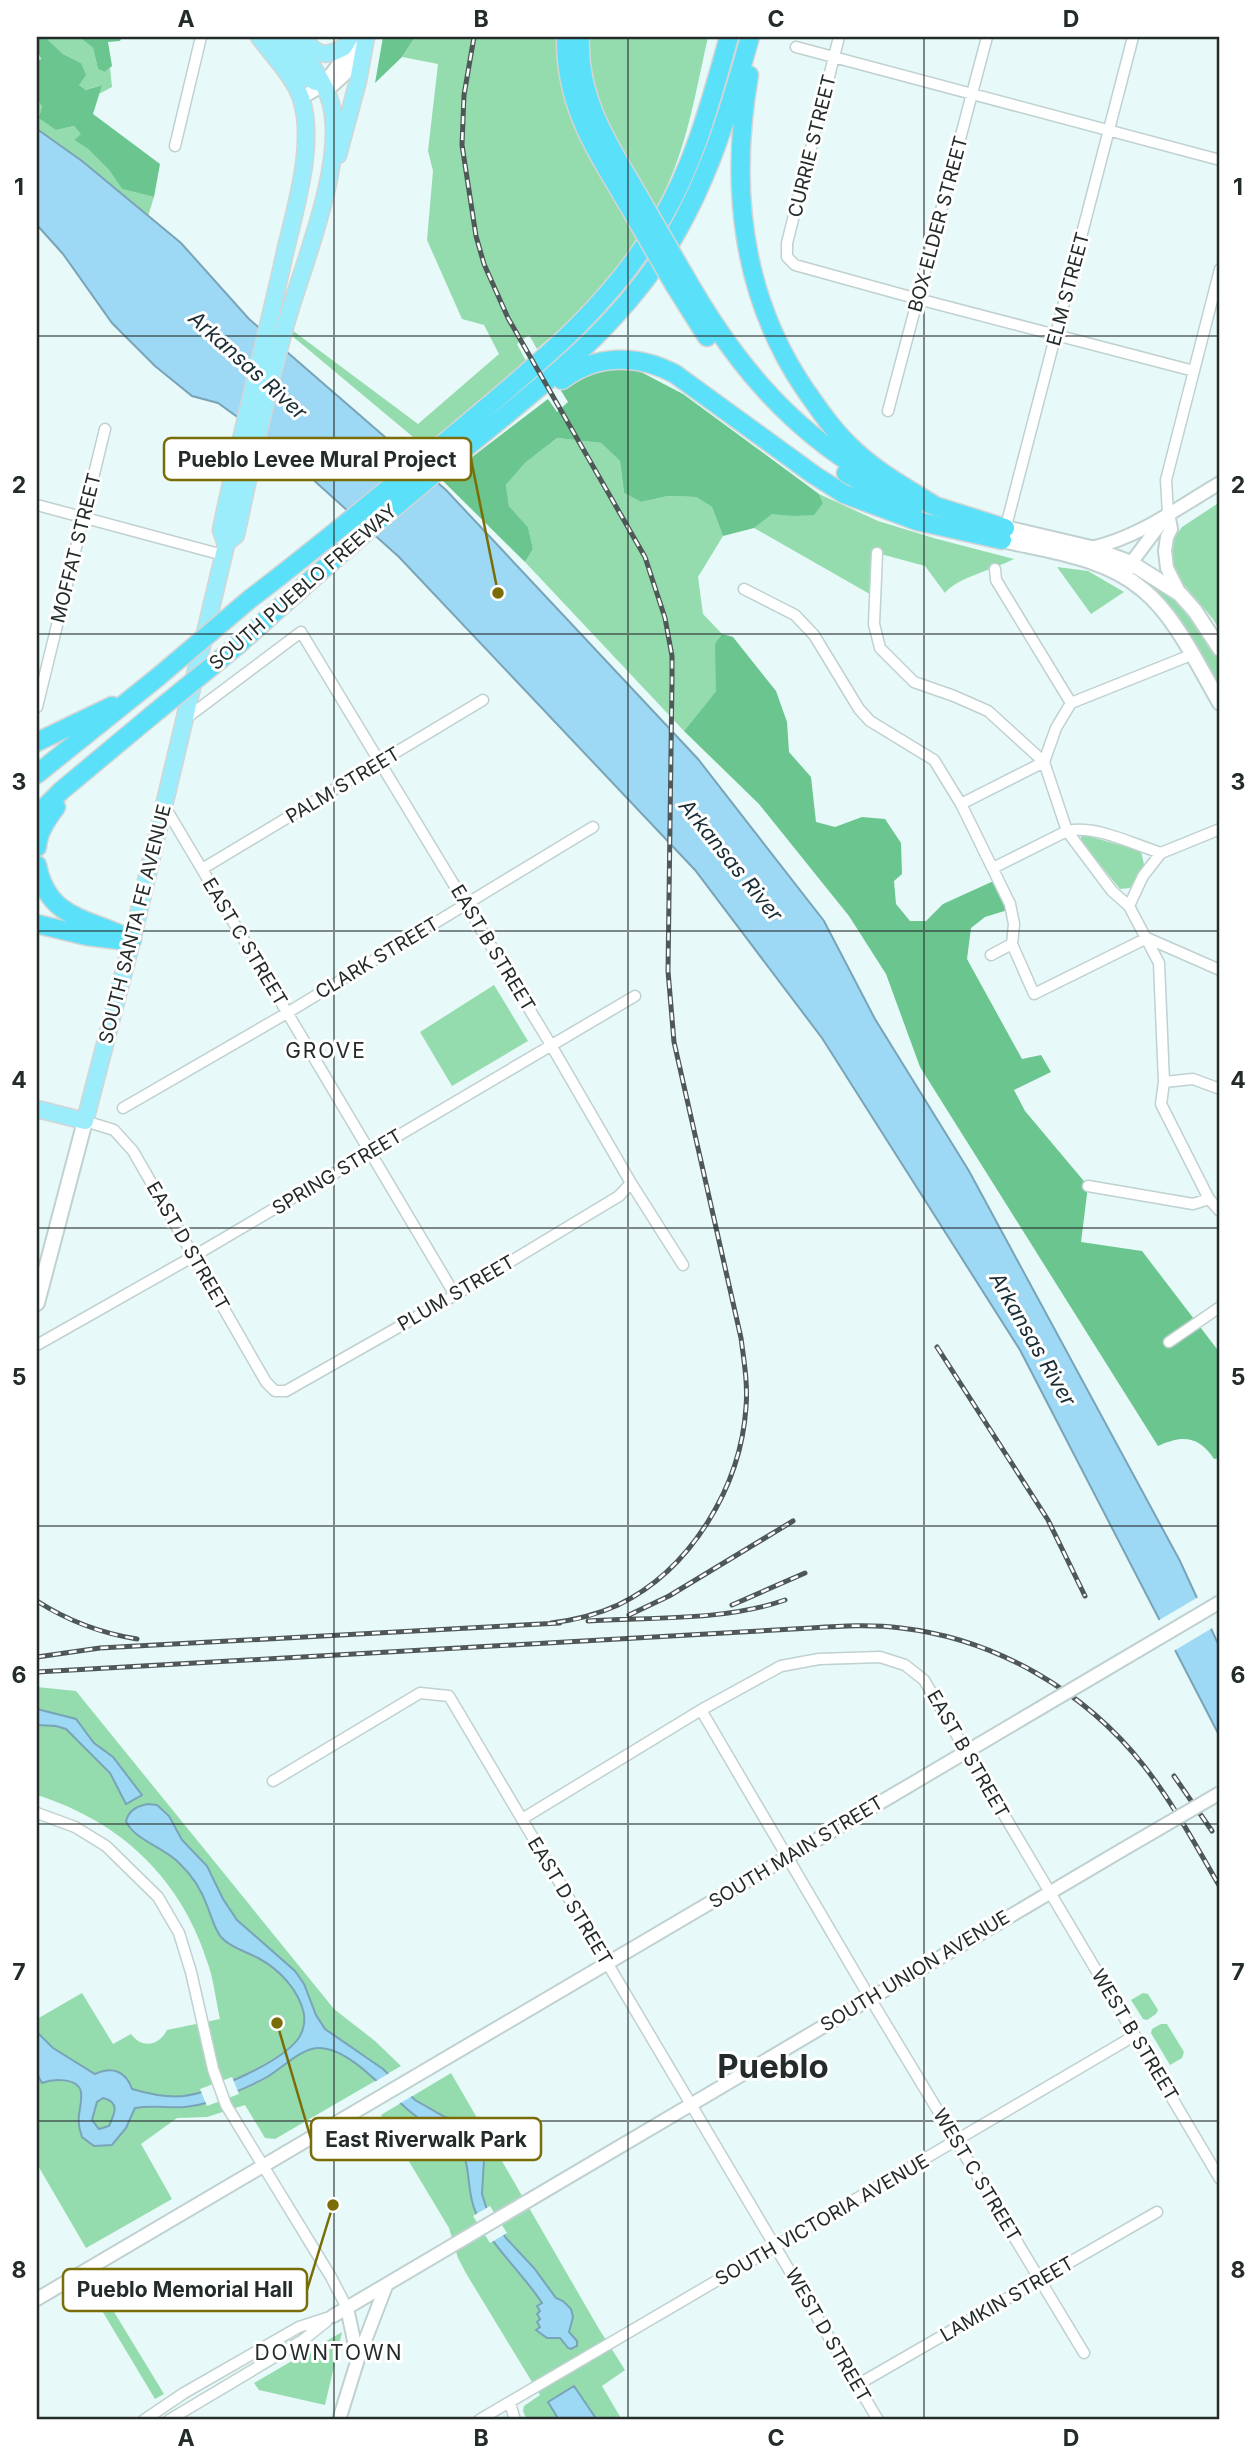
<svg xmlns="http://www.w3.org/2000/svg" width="1257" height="2457" font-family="Inter,sans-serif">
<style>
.green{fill:#94dcae}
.forest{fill:#6bc58e}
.water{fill:#9dd8f4;stroke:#79a4b8;stroke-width:2;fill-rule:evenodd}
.pier{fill:#e7f9f8}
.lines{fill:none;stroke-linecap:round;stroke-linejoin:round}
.minor-casing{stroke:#bfd1d0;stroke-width:13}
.tertiary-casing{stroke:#bfd1d0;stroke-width:16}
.secondary-casing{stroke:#bfd1d0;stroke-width:18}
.primary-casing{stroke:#d3d5d5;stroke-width:19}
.motorway-casing{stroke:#d3d5d5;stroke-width:21}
.minor{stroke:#fff;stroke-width:10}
.tertiary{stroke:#fff;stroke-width:12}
.secondary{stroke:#fff;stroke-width:14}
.primary{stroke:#9cedfb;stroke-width:16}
.motorway{stroke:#5ae1f9;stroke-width:18}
.rail-casing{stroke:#4f5858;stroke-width:5}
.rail{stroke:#fff;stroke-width:2.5;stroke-dasharray:8;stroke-linecap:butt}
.tertiary-bridge-casing{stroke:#bfd1d0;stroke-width:16;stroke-linecap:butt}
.motorway-bridge-casing{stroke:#d3d5d5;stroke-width:21;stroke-linecap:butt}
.tertiary-bridge{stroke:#fff;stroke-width:12}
.motorway-bridge{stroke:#5ae1f9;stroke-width:18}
.grid{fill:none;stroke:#242b2b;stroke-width:2;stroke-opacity:0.55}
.labels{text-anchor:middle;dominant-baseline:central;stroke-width:6;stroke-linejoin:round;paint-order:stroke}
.street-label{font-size:19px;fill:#242b2b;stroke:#fff}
.water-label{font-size:21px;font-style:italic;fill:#1a2d35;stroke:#fff}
.neighbourhood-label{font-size:21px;letter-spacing:2px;fill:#242b2b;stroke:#fff}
.town-label{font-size:33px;font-weight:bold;fill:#242b2b;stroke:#fff}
.leader{fill:none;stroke:#7a6c06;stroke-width:2.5}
.callout-dot{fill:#7a6c06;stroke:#fff;stroke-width:2.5}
.callout{fill:#fff;stroke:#7a6c06;stroke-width:2.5}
.callout-label{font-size:21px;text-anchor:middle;font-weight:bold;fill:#242b2b}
.neatline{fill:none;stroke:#242b2b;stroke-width:2.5}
.grid-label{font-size:23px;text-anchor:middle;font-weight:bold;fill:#242b2b}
</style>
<rect width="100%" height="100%" fill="#e7f9f8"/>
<path class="green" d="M45,37H83V40L93,48L98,69L105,72L110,68L112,87L99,94L101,85L86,90L79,85L81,63L63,54Z
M415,37H561C560,48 559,59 560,69C563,123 611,189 638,236L615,274L569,321L537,349L529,335L517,344L526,361L425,447L291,335L292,330L418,424L499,354L484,325L462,319L427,240L433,171L428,151L438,64L402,57Z
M587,37H708C695,94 686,155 657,206L652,208L643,193L590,90Z
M37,99L56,130L74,126L82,134L74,140L88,149L109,170L122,189L154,197L148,216L82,161L37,129Z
M557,438L601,443L620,461L624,493L641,502L668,496L696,497L712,507L723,536L698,577L703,614L722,634L716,644V691L684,731L525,562L533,549L528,527L509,506L506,485L525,463Z
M819,494L878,521L937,539L1014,559C995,569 956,578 945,593L925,566L877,553L875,597L754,528L772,513L792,516L823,503Z
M1220,502V631L1213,619L1173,572L1170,559L1171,542L1182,527Z
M1057,567L1088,571L1124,592L1091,614Z
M1146,580L1170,595L1188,613L1209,642L1220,661V690L1169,606L1145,582Z
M1081,834L1141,851L1144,865L1130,888L1120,889L1081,841Z
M494,985L528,1041L452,1086L420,1032Z
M37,1687L76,1691L334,2009L375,2041L401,2066L275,2139L265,2138L245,2105L207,2117L177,2118L141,2144L172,2199L86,2248L37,2164V2019L82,1993L113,2044L131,2034C142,2049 159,2046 167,2030L220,2019C216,2001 214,1983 209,1967C183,1880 122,1822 37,1795Z
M1143,1993L1148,1994L1158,2010L1156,2014L1147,2020L1143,2019L1131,2000Z
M1161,2024H1167L1184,2052L1182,2058L1170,2065L1151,2033L1152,2029Z
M451,2073L599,2329L625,2370L602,2386L622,2420H527L523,2411L524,2406L540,2395L467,2275L458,2258L449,2228L381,2115Z
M97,2284L164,2394L155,2399L89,2289Z
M342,2332L325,2405L259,2390L254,2383Z"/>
<path class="forest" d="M37,37H45L63,54L81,63L86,75L79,85L86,90L102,85L93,114L160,164L154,197L122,189L109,170L88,149L74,140L81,134L74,126L56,130L39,118L42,107L37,99V62L41,59L37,50Z
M83,37H122L120,41L108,42L112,66L105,72L98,69L93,48L83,40Z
M383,37H415L402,57L375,83Z
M608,366L639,371L683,394L819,494L823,503L814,515L792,516L772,514L754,528L723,536L712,507L696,497L668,496L641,502L624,493L620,461L601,443L557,438L525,463L506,485L509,506L528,527L533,549L525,562L442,480L548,399L557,412L568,402L560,389L580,375Z
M722,634L733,637L776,691L787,722L789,752L811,777L816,822L835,827L862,817L885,819L901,843L902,874L894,881L896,904L910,921H926L943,904L998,879L1011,909L985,917L971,928L967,959L1022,1059L1041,1055L1051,1072L1014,1090L1025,1111L1088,1186L1081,1242L1142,1251L1220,1353V1458L1214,1459C1199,1435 1181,1435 1158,1446L920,1067L886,974L849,916L759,804L684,731L716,691L715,644Z"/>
<path class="water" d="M37,129L82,161L181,243L249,319L446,490L698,759L824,921L875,1019L969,1171L1180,1561L1220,1648V1737L1020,1350L822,1038L695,870L399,557L269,440L218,403L192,396L155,366L112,323L63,254L37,225Z
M37,1709L76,1719L94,1743L113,1757L142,1795L126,1804L110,1773L66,1729L56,1726L37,1725Z
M148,1804L157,1805L169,1816L182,1840L207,1866L223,1899L237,1920L295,1971L304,1984L316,2015L325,2029L383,2069L415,2100L445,2117L458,2120L467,2128L484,2159L482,2194L487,2210L506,2238L534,2268L556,2298L563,2301L571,2309L573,2317L569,2332L577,2341V2346L571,2349L568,2348L560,2338H547L536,2330L540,2327L537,2322L540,2319L537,2314L540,2311L537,2306L542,2303C522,2272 492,2247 476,2213C465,2190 473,2164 457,2143C446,2129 431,2126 417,2117C391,2099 352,2047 318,2048C299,2049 283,2068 267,2077C249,2087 229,2095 209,2102C180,2112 161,2104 135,2108L126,2128L112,2145L94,2146L82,2137C74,2116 83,2108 81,2092C78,2077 52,2079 42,2083L37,2074V2032L53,2048L95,2074C112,2066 126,2071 132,2089C149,2094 166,2098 184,2096C213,2092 280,2063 298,2039C303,2032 305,2023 304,2014C299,1990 279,1969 258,1958C245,1951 231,1948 221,1937C214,1928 212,1918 208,1908C202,1891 192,1875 179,1863C165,1848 133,1839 126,1821C129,1810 137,1806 148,1804ZM103,2098C120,2102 115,2113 109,2126L99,2129L92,2120L97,2102Z
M574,2386L597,2420H559L548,2402Z"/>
<path class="pier" d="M1200,1596L1214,1627L1172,1652L1156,1622Z
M391,2072L414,2095L397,2105L373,2083Z
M232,2077L239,2094L207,2106L200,2089Z
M490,2206L507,2233L490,2243L473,2216Z"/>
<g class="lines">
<g class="minor-casing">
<path id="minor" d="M839,37L787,243V257L795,265L918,299L1194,371
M796,47L1220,160
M175,146L201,37
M888,411L987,37
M37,505L223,555
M1168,513L1166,480L1220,269
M1005,530L1133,37
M877,553L874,624L880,648L914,682L954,696L988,711L1044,762L961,804
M995,569L996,580L1071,703
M744,589L795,615L814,635L859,709L870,721L934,760L961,804L1010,904L1014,924L1012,944L1034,994L1147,938L1220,970
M1191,655L1071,703L1056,728L1044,762L1067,831L1112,891L1129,906L1159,963L1164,1082L1161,1104L1209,1199L1220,1211
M37,707L105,429
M185,719L301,632L551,1045L631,1183L683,1265
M165,807L455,1295
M993,868L1067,831C1097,825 1132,844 1161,853
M202,869L483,700
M1129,906L1143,876L1161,853L1220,829
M991,955L1012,944
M1164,1082L1193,1079L1220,1089
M123,1108L287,1013L593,827
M85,1121L114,1130L133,1151L266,1382L275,1391H286L455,1295L619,1196L631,1183
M1088,1186L1193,1204L1209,1199
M1169,1342L1220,1307
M37,1345L194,1256L635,996
M701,1710L870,1998L1084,2353
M273,1781L420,1693L449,1696L878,2420
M37,1813L75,1827L106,1846L158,1897L179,1933L191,1972L213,2069L226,2105L331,2277L347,2308
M522,1819L701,1710L781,1666L819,1659L880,1657L905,1665L924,1680L1220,2179
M857,2385L1157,2212
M510,2403L515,2420
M144,2420L184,2393L299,2327L333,2316
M169,2420L303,2340L327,2321
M479,2420L1134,2036"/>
</g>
<g class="tertiary-casing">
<path id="tertiary" d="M323,85L349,50L350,42
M301,98L323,85H333L346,73L361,46
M1168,513L1171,529L1167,537L1165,551L1167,568L1180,594
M1091,548C1138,538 1179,507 1220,483
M1124,577L1131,563L1164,519
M37,2299L893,1795
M347,2308L358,2359
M333,2316L1122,1850
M339,2420L358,2359L386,2286"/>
</g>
<g class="secondary-casing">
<path id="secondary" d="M1005,528L1091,548L1131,563L1180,594L1195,611L1220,649
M1002,540C1049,551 1104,557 1142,589C1175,615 1199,667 1220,703
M37,1303L85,1121"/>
</g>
<g class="primary-casing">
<path id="primary" d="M270,37L310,79L315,82
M301,37C316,53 322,60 344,47L350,37
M338,155L358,81L366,37
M226,543L236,535C251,465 266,395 285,327C302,266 346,165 331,104C324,78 305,57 288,37
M37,1109L85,1121L132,940L226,545L221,530C239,442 262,354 282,266C292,217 317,147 301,98C295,79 272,54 259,37"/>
</g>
<g class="motorway-casing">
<path id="motorway" d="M566,37C565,106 596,150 630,208
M580,37C577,98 608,144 638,195
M749,75C730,184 741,294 804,388C818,408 832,429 850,446C875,471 907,488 937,507
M683,273C730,356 783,423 866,473
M675,286L707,337
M562,380C596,354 638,354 675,374L814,475L844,494L917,521L1002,540
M846,473L913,510
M929,504L1005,528
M250,599C320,546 388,489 456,433C535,366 607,311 661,220C695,163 711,100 729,37
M239,644C309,581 379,519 452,459C528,396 609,338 664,253C707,186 729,112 750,37
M37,742L112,706
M37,774L158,677
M37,815L61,791L151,716
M37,847C38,832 47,819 56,807
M37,865C48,921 91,918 132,940
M37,924L87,936L119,940"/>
</g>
<use href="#minor" class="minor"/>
<use href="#tertiary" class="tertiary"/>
<use href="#secondary" class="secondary"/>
<use href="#primary" class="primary"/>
<use href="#motorway" class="motorway"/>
<g class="rail-casing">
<path id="rail" d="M474,37L464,95L462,145L476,236L484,264L508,318L645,557L665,618L672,656V679L668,971L674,1042L741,1338C744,1361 748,1384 746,1407C741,1486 691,1570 618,1605C596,1615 575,1620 551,1623
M937,1347L1048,1520L1085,1596
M37,1601C68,1621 100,1633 137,1639
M732,1605L805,1573
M629,1615L669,1596L793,1521
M588,1621C652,1617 725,1621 785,1600
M37,1657L100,1648L560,1623
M37,1672L811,1628C841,1626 871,1624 901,1628C996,1639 1085,1691 1144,1766C1173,1803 1196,1846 1220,1887
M1174,1776L1212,1831"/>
</g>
<use href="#rail" class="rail"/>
<g class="tertiary-bridge-casing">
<path id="tertiary-bridge" d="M893,1795L1220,1602
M1122,1850L1220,1793"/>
</g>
<g class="motorway-bridge-casing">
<path id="motorway-bridge" d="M638,195L683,273
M630,208L675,286
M158,677L250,599
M151,716L239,644"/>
</g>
<use href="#tertiary-bridge" class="tertiary-bridge"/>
<use href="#motorway-bridge" class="motorway-bridge"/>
</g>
<path class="grid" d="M334,37V2420M628,37V2420M924,37V2420M37,336H1220M37,634H1220M37,931H1220M37,1228H1220M37,1526H1220M37,1824H1220M37,2121H1220"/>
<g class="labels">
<g class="street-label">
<text transform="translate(812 146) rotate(-76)">CURRIE STREET</text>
<text transform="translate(938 224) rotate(-75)">BOX ELDER STREET</text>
<text transform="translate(1068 289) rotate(-75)">ELM STREET</text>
<text transform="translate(76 548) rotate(-76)">MOFFAT STREET</text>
<text transform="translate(303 587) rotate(-41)">SOUTH PUEBLO FREEWAY</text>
<text transform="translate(343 785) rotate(-31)">PALM STREET</text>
<text transform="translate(135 924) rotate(-76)">SOUTH SANTA FE AVENUE</text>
<text transform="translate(245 942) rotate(59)">EAST C STREET</text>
<text transform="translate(493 948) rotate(59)">EAST B STREET</text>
<text transform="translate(377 958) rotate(-31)">CLARK STREET</text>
<text transform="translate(337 1172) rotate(-31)">SPRING STREET</text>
<text transform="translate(188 1246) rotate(60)">EAST D STREET</text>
<text transform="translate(456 1293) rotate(-30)">PLUM STREET</text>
<text transform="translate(968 1754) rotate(60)">EAST B STREET</text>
<text transform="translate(796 1852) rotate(-31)">SOUTH MAIN STREET</text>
<text transform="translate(570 1901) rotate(59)">EAST D STREET</text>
<text transform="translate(915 1971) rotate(-31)">SOUTH UNION AVENUE</text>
<text transform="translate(1135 2035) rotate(59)">WEST B STREET</text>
<text transform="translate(977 2175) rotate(59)">WEST C STREET</text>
<text transform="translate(822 2220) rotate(-30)">SOUTH VICTORIA AVENUE</text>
<text transform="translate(1007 2299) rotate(-30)">LAMKIN STREET</text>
<text transform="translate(828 2335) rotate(60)">WEST D STREET</text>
</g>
<g class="water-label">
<text transform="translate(248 365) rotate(42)">Arkansas River</text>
<text transform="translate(731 860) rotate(51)">Arkansas River</text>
<text transform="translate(1033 1339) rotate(60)">Arkansas River</text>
</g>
<g class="neighbourhood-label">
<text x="326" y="1050">GROVE</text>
<text x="329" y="2352">DOWNTOWN</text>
</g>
<g class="town-label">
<text x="773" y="2066">Pueblo</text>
</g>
</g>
<path class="leader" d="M498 593L471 459M277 2023L311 2139M333 2205L307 2290"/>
<g class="callout-dot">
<circle cx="498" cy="593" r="7"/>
<circle cx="277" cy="2023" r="7"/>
<circle cx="333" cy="2205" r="7"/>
</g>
<g class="callout">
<rect x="164" y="438" width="307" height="42" rx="7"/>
<rect x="311" y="2118" width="230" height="42" rx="7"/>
<rect x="63" y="2269" width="244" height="42" rx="7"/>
</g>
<g class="callout-label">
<text x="317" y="467">Pueblo Levee Mural Project</text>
<text x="426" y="2147">East Riverwalk Park</text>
<text x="185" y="2297">Pueblo Memorial Hall</text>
</g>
<rect width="1257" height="2457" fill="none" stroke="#ffffff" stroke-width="77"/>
<rect x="38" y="38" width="1180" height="2380" class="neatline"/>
<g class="grid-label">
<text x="186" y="27">A</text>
<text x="481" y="27">B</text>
<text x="776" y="27">C</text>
<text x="1071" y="27">D</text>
<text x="19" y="195">1</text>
<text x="1238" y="195">1</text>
<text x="19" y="493">2</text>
<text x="1238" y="493">2</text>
<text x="19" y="790">3</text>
<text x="1238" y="790">3</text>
<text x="19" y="1088">4</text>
<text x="1238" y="1088">4</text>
<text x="19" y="1385">5</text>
<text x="1238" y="1385">5</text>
<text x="19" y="1683">6</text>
<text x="1238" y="1683">6</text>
<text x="19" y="1980">7</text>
<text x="1238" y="1980">7</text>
<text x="19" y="2278">8</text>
<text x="1238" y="2278">8</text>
<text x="186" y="2446">A</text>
<text x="481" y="2446">B</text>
<text x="776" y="2446">C</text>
<text x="1071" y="2446">D</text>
</g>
</svg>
